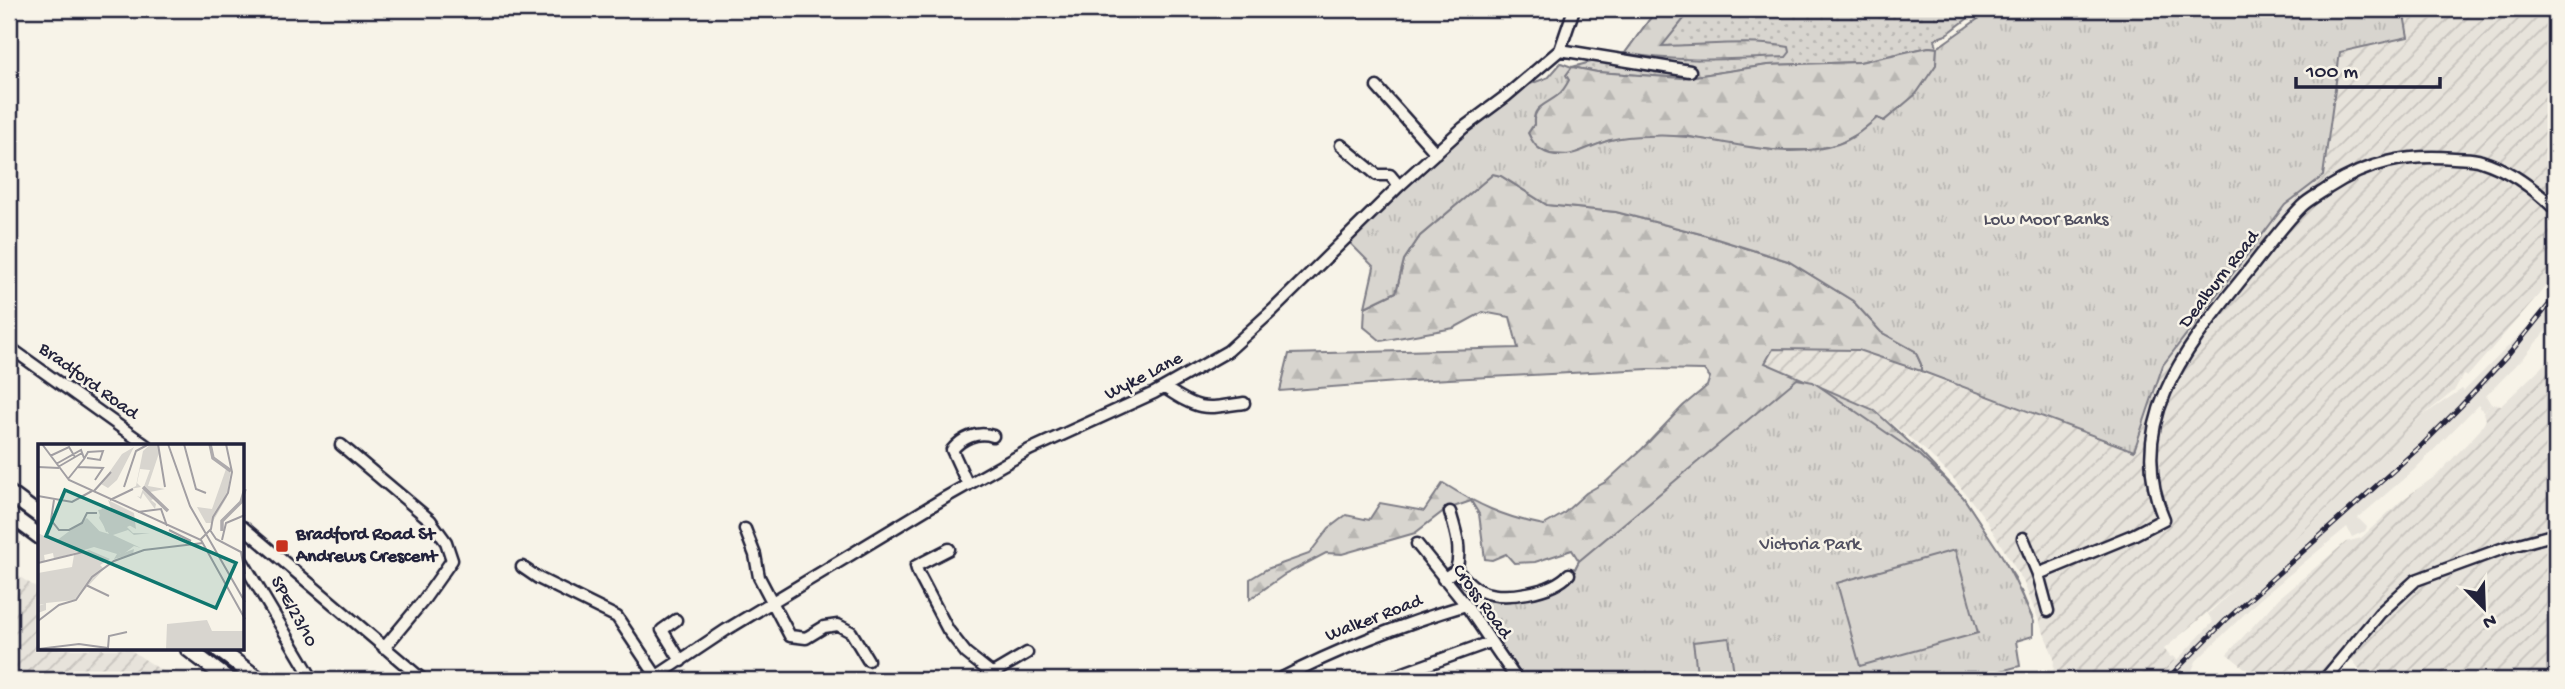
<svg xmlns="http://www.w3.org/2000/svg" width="2565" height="689" font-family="'Gochi Hand',sans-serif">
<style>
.built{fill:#e7e3db}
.industrial{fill:url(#industrial-furrows)}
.grass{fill:url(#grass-dots);stroke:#7d7c85;stroke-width:2}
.forest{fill:url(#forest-firs);stroke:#7d7c85;stroke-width:2}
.park{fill:url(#park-tufts);stroke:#7d7c85;stroke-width:2}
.garden{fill:#d8d5cf;stroke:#7d7c85;stroke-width:2}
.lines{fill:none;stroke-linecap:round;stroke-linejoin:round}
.minor-casing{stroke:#22223b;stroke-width:15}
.highway-casing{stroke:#22223b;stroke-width:19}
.minor{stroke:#f7f3e8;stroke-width:10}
.highway{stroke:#f7f3e8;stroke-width:14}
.rail-casing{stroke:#22223b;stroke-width:5}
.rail{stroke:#f7f3e8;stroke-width:2.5;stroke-dasharray:8;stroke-linecap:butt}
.poi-dot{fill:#c8321e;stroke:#f7f3e8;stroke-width:2.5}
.labels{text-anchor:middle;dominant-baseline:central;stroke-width:5;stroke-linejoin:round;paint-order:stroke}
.park-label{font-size:19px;fill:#504f60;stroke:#f7f3e8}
.street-label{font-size:19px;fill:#22223b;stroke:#f7f3e8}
.poi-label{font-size:19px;font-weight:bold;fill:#22223b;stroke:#f7f3e8;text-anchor:start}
.inset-river{fill:none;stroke:#aeabad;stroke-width:3.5}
.inset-road{fill:none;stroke:#a29fa3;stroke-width:2}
.view{fill:#0f766e;fill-opacity:0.15;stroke:#0f766e;stroke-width:3.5}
.inset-edge{fill:none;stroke:#22223b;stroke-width:3.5}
</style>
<defs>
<pattern id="industrial-furrows" width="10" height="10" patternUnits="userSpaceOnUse" patternTransform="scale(1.75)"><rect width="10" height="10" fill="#e7e3db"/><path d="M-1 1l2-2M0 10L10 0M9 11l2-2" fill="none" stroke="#c6c2bd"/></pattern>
<pattern id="grass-dots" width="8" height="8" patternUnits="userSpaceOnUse" patternTransform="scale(1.75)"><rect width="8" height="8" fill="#d8d5cf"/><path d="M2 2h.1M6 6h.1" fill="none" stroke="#b9b7b3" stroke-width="1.8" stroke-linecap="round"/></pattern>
<pattern id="forest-firs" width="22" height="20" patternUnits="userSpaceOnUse" patternTransform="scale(1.75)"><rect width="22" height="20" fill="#d8d5cf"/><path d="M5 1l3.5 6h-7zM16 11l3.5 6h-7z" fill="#b9b7b3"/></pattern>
<pattern id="park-tufts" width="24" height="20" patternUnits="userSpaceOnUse" patternTransform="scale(1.75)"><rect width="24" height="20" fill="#d8d5cf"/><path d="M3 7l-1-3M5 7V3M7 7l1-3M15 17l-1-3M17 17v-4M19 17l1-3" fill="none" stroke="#b9b7b3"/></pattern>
</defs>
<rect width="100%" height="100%" fill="#f7f3e8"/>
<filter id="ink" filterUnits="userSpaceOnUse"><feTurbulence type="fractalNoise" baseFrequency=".0143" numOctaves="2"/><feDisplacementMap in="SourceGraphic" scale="14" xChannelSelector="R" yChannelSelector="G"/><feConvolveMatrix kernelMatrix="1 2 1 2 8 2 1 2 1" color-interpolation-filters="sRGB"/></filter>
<g filter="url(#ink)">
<path class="built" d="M2556,293V318L2525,356L2486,396L2491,404L2484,412L2478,405L2414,470L2358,518L2367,527L2365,531L2352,537L2347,527L2260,599L2196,661L2188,680H2151L2172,656L2177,660L2213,622L2208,614L2421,417L2462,389L2464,391L2540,314Z"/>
<path class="industrial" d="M2381,9H2556V283L2546,286L2467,377L2463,375L2454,391L2420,418L2306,529L2164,649L2174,661L2157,680H2053L2054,658L2023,581L1984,517L1953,478L1925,450L1874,410L1765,363L1772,349L1858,350L2134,451L2163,366L2285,205L2323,176L2342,34Z
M2556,353V680H2368L2343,648L2320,680H2260L2227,654L2279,598L2346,542L2361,538L2402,500L2437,475L2480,430L2486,420L2484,412L2491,404L2502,405Z
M9,570L40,590V649H129L176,680H9Z"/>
<path class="grass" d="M1657,9H1980L1946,35L1935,39L1937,48L1929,47L1860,62L1768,65L1682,78L1597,72L1572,67L1625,53Z"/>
<path class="forest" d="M1657,9H1692L1662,46C1704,46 1748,39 1789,47L1790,52L1786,57C1732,59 1678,63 1625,53Z
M1929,47L1937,48L1936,65L1916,95L1884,121L1877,118L1858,134L1839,144L1812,150H1773L1728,145L1686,136L1610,140L1570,155L1550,154L1534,146L1528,133L1534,125C1532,107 1548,102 1561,93L1566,75L1572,67L1597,72L1682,78L1768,65L1860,62Z
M1493,174L1501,176L1547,205L1616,212L1701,234L1788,261L1853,301L1881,332L1915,351L1921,364V371L1858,350L1773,349L1765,363L1874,410L1920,452L1963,497L2015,578L2014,587L2021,591L2034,622L2031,626L1637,571L1541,595C1564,587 1568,583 1579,561L1572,550L1535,562L1514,563L1506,554L1492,560L1485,559L1479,514L1471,501L1445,510L1415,533L1342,554L1326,553L1284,575L1250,599V579L1267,569L1309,554L1329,528L1346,515L1369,520L1380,503L1424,511L1443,483C1478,505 1503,517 1544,525L1563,514L1586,493L1607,481L1642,449L1683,406L1707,386L1710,377L1704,370L1649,369L1410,381L1280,391L1289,354L1518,348L1510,317L1483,312L1454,328L1381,341L1364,327L1365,307L1396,292L1404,260L1420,236Z"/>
<path class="park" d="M1992,9H2403L2408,37L2340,52L2323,176L2285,205L2163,365L2134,451L1921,371V364L1915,351L1881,332L1853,301L1788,261L1701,234L1616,212L1547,205L1501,176L1493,174L1420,236L1404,260L1396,292L1365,307L1374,267L1349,242L1379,210L1475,124L1525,86L1549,77L1561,63L1572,67L1566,75L1569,80C1566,86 1563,91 1558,95C1546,105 1532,106 1534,124L1528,133C1533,143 1537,150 1550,154C1572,160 1590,145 1611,140C1622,137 1636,136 1648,136C1711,131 1775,165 1838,144C1853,139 1865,128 1877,118L1884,121L1916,94L1936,65L1937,48Z
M1797,379L1813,382L1919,455L1963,497L2002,556L2015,581L2033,620V636L2016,641L2020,666L1966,680H1525L1456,581C1464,586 1471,594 1479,597C1498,607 1542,599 1560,588C1570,582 1574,570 1579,561Z"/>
<path class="garden" d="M1955,550L1978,633L1860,666L1837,583Z
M1729,638L1735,680H1698L1693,642Z"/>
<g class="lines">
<g class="minor-casing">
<path id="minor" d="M1560,50L1690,71
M1377,87L1436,153
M1341,145L1377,175H1390L1399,186
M9,347L147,446
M1165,388C1200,411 1203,409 1244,403
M341,445L430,520L446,542L452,560L423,601L384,648
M968,485L952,450C962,438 977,431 993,436
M243,527L423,680
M745,529L755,555L759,577L790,636L806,638L824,627L838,625L851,632L868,660
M2023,538L2038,574L2048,611
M1417,544L1466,605L1517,680
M949,549L916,566L918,573L948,630L966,653L1000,680
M243,562L313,680
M522,567L538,578L617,617L659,680
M1456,570C1463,577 1472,587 1481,591C1504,601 1553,592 1569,574
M2038,574L2133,535L2164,519C2124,424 2184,351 2241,280C2261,256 2280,228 2302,206C2309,199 2320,194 2328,188C2368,162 2407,154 2454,158C2463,159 2473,158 2481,161C2510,170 2535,189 2556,210
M1443,579L1456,570C1462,550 1456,532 1450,512
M676,620L662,630L681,661
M993,673L1027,653
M651,680L726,630L946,497L1029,450L1154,393L1228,351L1273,310L1399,186L1463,128L1506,96L1560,50L1574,9
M1278,680C1340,648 1399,625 1466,605
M1384,680L1490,642
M2324,680L2380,613L2416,580L2504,548L2556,534"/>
</g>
<g class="highway-casing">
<path id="highway" d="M9,493L40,516
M9,514L40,537
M188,649L229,680
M218,649L260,680"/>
</g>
<use href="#minor" class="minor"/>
<use href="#highway" class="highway"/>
<g class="rail-casing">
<path id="rail" d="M2166,680L2226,620L2422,445L2460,407L2510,353L2556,296"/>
</g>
<use href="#rail" class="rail"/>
</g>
</g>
<rect class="poi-dot" x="275" y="539" width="14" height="14" rx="3.5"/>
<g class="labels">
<g class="park-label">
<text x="2046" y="220">Low Moor Banks</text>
<text x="1810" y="545">Victoria Park</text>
</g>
<g class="street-label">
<text transform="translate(2220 280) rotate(-52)">Dealburn Road</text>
<text transform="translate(1144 377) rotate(-27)">Wyke Lane</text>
<text transform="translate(88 382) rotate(36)">Bradford Road</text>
<text transform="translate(1481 602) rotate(54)">Cross Road</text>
<text transform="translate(293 612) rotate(61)">SPE/23/10</text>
<text transform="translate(1374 619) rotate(-21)">Walker Road</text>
</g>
<g class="poi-label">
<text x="296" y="535">Bradford Road St<tspan x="296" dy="22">Andrews Crescent</tspan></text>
</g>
</g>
<g transform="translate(38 444)">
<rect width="206" height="206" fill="#f7f3e8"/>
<path d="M51,106L72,115L62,121L66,125L37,156L8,159V166L0,169V162L6,160L0,161V129L34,123L36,111ZM169,176L174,187H206V206H128L129,180Z" fill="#d8d5cf"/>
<path d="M113,0H120L121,9L110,42L127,45L112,48L118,54L113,56L118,60L117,65L105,49L103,55L99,52L102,53L112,26L102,25L99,39L103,43L92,45L98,42L105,7ZM64,64L93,81L89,83L95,89H112L96,91L90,86L75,91L103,104L96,102L84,111L67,96L61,87L71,90L61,74Z" fill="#d8d5cf"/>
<path d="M96,3L79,36L70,44L63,40L84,10ZM193,24L189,53L174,79H168L159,63L174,65L188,25ZM70,56L96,69L98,85L91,81L68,88L60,66L73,64ZM49,74L83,110L96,105L95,110L76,115L79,110L56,103L16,115L15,109L6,111L7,117L0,118V89L8,93L10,84L15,81L9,95L18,97Z" fill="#d8d5cf"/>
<path class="inset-river" d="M172,0L175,14L193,27M105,43L130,67M184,87V77L203,58L207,45"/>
<path class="inset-road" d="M4,0L31,36L163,96L207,175M120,0L127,43M130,0L152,62L207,158M146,0L158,45L168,49M12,12L31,3L37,13M46,15L50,8L65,7L62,16L49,14M18,20L43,6L46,14M0,23L21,24M20,23L44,9M40,23L65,24L57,36M30,35L46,15M86,43L98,7L111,0M56,47L73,28M0,52L34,58L54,47M16,56L13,76L21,86H31L44,79L49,69H59M72,56L95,45M100,68L123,65L129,82M131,86L153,97M172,86L178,95L203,108L207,130M162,96L173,85L175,73L190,49L194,28L188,0M184,96L188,79L207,71M0,119L45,108M48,141L71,152M0,177L21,161L38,156L54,133L76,117L106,106L165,99M0,205L41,200L70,204L71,192L89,188"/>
<path class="view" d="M27,46L198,119L178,164L8,92Z"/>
<rect width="206" height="206" class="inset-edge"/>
</g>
<rect width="2565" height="689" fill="none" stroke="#f7f3e8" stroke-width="35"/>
<rect x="18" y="18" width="2530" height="654" fill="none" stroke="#22223b" stroke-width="2.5" filter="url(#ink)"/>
<g transform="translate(2484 608) rotate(157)" stroke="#f7f3e8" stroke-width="5" paint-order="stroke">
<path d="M0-5L12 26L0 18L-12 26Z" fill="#22223b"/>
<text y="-10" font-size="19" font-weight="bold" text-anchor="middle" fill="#22223b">N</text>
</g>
<path d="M2296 77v10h144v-10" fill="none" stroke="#22223b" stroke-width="3.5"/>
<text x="2306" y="77" font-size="21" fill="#22223b" stroke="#f7f3e8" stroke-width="5" paint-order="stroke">100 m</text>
</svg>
